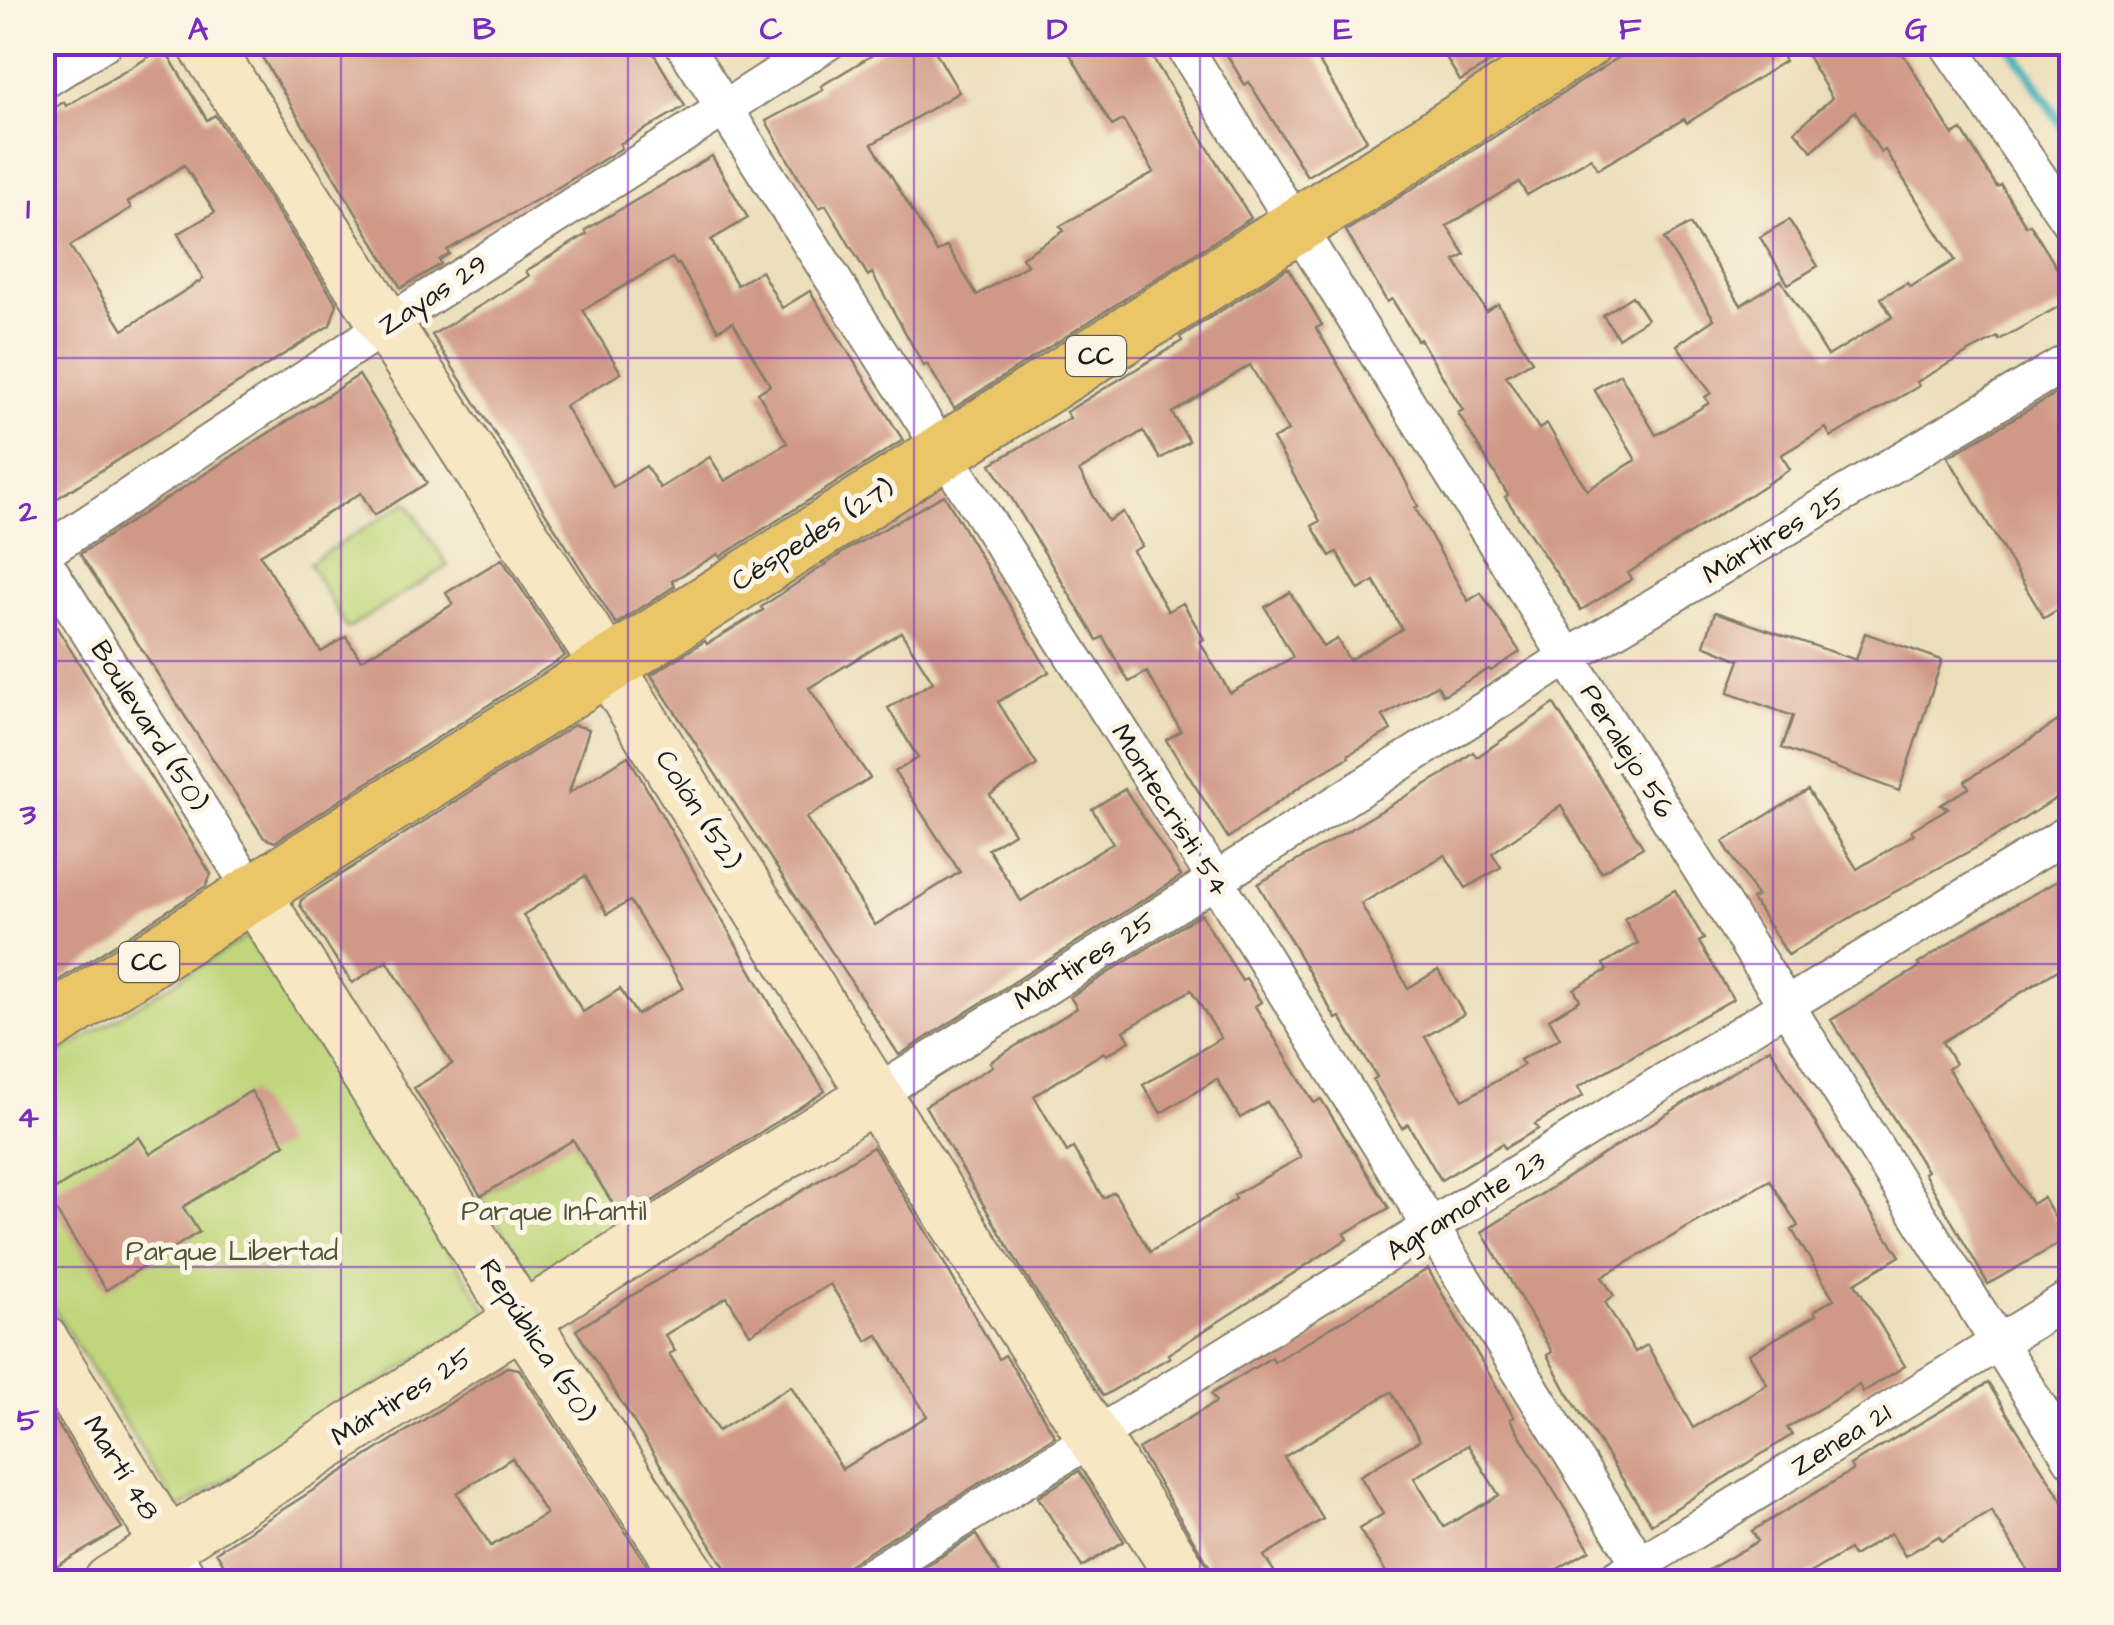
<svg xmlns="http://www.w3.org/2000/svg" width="2114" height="1625" font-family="'Architects Daughter',sans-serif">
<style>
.green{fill:#bfd67b;stroke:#6e794c;stroke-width:2.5}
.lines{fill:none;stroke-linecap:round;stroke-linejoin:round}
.stream{stroke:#3eafb7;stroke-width:10}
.building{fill:#d09987;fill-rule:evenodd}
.street-casing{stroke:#847d6b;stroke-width:39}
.secondary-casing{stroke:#847d6b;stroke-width:56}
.primary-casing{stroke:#847d6b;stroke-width:59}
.street{stroke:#fff;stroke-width:35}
.secondary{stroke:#f7e8c3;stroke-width:52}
.primary{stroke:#ebc669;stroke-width:55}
.grid{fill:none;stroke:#7b2cbf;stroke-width:2.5;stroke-opacity:0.55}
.labels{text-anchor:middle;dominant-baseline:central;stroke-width:10;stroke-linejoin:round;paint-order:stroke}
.shield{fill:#fcf5e5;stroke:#5f5d58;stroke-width:2.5}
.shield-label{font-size:25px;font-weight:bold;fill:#1c1c1c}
.street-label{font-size:28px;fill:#1c1c1c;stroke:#fcf5e5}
.park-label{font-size:28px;fill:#4d5438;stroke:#fcf5e5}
.neatline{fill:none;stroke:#7b2cbf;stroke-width:4}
.grid-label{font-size:32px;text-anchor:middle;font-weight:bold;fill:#7b2cbf}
</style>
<rect width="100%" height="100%" fill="#fcf5e5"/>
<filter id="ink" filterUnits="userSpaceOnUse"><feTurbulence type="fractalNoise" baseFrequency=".01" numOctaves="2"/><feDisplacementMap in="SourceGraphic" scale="20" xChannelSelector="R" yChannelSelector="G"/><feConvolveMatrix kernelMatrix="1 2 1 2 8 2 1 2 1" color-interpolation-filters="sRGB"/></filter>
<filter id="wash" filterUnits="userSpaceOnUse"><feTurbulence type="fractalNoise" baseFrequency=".0048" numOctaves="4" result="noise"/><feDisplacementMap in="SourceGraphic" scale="40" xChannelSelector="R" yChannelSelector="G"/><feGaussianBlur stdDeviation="2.25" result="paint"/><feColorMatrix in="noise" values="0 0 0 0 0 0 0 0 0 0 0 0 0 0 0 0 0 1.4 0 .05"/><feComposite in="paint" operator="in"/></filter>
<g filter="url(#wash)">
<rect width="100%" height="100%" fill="#ebdeba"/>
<path class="green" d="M407,502L448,566L347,629L309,563Z
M248,936L489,1314L179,1509L43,1292V1064Z
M573,1139L627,1226L535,1283L481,1196Z"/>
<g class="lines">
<path class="stream" d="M2008,42L2072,141"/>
</g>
<g id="blocks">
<path class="building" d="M253,42H647L685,106L620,144L622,148L549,193L447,250L449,254L439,260L441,264L401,288Z
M894,42H930L959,92L872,144L937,252L947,246L977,295L1027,265L1022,257L1064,231L1060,226L1154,172L1123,120L1112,126L1063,42H1143L1251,218L954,408L927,364L924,366L872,273L868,276L826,205L819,208L801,182L766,121L823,90L821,86Z
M1219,42H1307L1367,140L1307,176L1249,82L1245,85Z
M1437,42H1524L1460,81Z
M1643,42H1774L1785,61L1687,123L1684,119L1598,169L1591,158L1527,195L1519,182L1447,226L1465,255L1455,261L1486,311L1498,304L1532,361L1506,376L1539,429L1547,424L1587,490L1636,460L1594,389L1620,374L1656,435L1709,403L1705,397L1711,393L1677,345L1714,319L1664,239L1690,224L1741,305L1781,280L1828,356L1892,317L1881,298L1907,283L1910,287L1955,260L1885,150L1881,153L1855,111L1812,151L1795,131L1832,98L1799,42H1893L1900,54L1902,52L1953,135L1962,130L1997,187L2001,185L2026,226L2030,224L2072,293V299L1999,340L1998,337L1967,353L1917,382L1919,386L1831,437L1826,428L1781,455L1790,469L1628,573L1632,579L1581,610L1505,497L1508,495L1458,413L1463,410L1420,339L1417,340L1392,299L1387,302L1346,231Z
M164,48L207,120L215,115L337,304L330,325L42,508V115L64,102L66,106ZM184,165L215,212L178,234L203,279L123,330L70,246L131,208L128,202Z
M712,156L748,218L711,240L737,285L761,271L782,308L810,291L903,440L720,557L718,554L672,581L675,586L616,624L432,335L529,276L526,271L587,234L585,230ZM672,258L677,265L679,264L718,330L733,322L770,385L758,393L787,443L725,481L710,457L660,488L646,466L613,487L565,406L621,373L583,310Z
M1789,220L1818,266L1788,284L1760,237Z
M1288,268L1322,325L1316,328L1394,458L1418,506L1415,508L1468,601L1481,593L1520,652L1491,671L1489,669L1443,695L1437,685L1383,716L1391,730L1348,755L1349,757L1308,781L1228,838L1166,740L1181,731L1147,672L1129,682L1103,637L1097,640L991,464L1070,418L1066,412L1182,341L1180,337ZM1250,365L1288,431L1273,439L1320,521L1312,526L1330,556L1337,552L1359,590L1374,581L1402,629L1349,660L1337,639L1323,647L1290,592L1265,607L1293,657L1230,693L1200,642L1204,639L1183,603L1168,611L1133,551L1142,546L1123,512L1108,521L1079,471L1143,431L1160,459L1189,441L1172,413Z
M1632,296L1647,319L1618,338L1603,315Z
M359,375L427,483L374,515L361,493L260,555L321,652L346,637L361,660L453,604L446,593L502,559L565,656L275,842L264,838L80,554Z
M2072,384V601L2044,618L1948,457Z
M944,495L1049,672L998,702L1037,765L990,795L1014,833L988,849L1021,901L1113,843L1092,809L1125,789L1181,876L899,1055L651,675L705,641L707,644L763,610L761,607L850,548ZM901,632L933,682L888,708L918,758L895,772L960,872L875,925L806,818L870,778L809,688Z
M42,604L211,874L206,886L42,991Z
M1715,612L1856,660L1865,633L1942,660L1899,791L1782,748L1793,716L1728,693L1740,660L1704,645Z
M1554,704L1643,847L1601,872L1561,806L1492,853L1501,867L1466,888L1445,855L1361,904L1408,988L1438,970L1464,1014L1425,1037L1463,1100L1524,1065L1520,1060L1560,1038L1549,1019L1580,1000L1574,989L1607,970L1603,964L1638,943L1624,919L1675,890L1704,939L1699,942L1733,999L1578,1087L1583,1096L1535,1124L1538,1129L1505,1148L1502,1144L1441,1180L1408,1124L1402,1128L1373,1080L1377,1077L1340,1017L1336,1019L1258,884L1445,773L1473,752L1477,757Z
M2072,712V788L1992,839L1878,901L1788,955L1752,899L1757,896L1723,842L1808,790L1857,869L1914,834L1911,830L1948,808L1940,805L1969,788L1965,781Z
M574,725L589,729L569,793L628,756L775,1012L825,1091L623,1220L573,1140L481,1196L414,1088L452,1064L387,961L352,983L300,905L301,900ZM585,876L607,914L630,901L683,988L637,1015L620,989L583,1012L523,915Z
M2072,873V961L1942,1042L1955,1064L1948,1069L2032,1204L2043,1197L2067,1239L1988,1284L1924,1173L1927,1171L1831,1020L1920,967L1918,964L1975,926Z
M1201,914L1242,981L1246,978L1261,1002L1255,1006L1314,1103L1321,1099L1389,1208L1344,1234L1347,1239L1168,1354L1170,1357L1103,1396L1022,1270L925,1106L993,1066L990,1062L1077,1008L1070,997ZM1191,990L1221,1038L1143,1085L1161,1113L1217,1079L1240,1118L1267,1102L1301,1157L1234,1195L1236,1199L1150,1252L1114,1192L1103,1198L1073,1148L1067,1152L1034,1096L1104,1052L1106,1055L1130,1041L1124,1031Z
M1770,1048L1856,1191L1900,1256L1855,1283L1905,1366L1863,1392L1859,1385L1787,1428L1792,1435L1651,1524L1567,1392L1547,1355L1552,1352L1482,1232ZM1770,1180L1798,1226L1792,1230L1834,1299L1814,1311L1816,1315L1749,1354L1767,1384L1693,1428L1647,1345L1635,1352L1605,1302L1614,1296L1602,1277Z
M251,1091L285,1144L183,1207L199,1232L106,1290L46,1195L139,1137L150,1154Z
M873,1147L927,1233L999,1359L1005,1355L1055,1436L850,1564L842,1573L840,1582H734L576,1330ZM830,1284L867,1341L878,1335L927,1416L842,1469L791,1386L718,1431L669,1354L675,1351L665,1335L727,1297L750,1334Z
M1428,1269L1514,1417L1510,1419L1590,1550L1535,1582H1392L1359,1529L1383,1514L1360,1476L1420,1440L1391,1392L1284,1457L1323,1519L1264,1556L1281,1582H1219L1138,1449L1216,1402L1211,1394L1272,1357L1274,1362ZM1468,1445L1499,1495L1444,1527L1414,1478Z
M507,1367L519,1369L658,1582H235L216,1552ZM512,1458L546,1514L491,1546L457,1493Z
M1988,1383L2072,1516V1582H2035L1991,1511L1942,1541L1939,1536L1905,1556L1891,1533L1853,1556L1849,1550L1794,1582H1688L1758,1541L1752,1531L1853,1470L1850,1465Z
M42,1399L122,1528L42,1575Z
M1079,1471L1124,1541L1082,1567L1038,1497Z
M976,1535L1005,1582H900Z"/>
</g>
</g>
<g filter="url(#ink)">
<use href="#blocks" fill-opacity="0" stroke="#847d6b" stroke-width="2.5"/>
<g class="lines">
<g class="street-casing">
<path id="street" d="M682,42L1215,879L1651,1582
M1181,42L2072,1460
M1946,42L2072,226
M42,82L105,42
M42,554L412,308L828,42
M42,558L255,895
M875,1095L1568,657L2072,359
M168,1545L192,1582
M861,1582L1785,1006L2072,831
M1611,1582L2072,1297"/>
</g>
<g class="secondary-casing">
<path id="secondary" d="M203,42L622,689L887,1114L1186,1582
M255,895L511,1302L694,1582
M42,1341L168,1545
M110,1582L875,1095"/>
</g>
<g class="primary-casing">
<path id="primary" d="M42,1028L1584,42"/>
</g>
<use href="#street" class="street"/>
<use href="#secondary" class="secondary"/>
<use href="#primary" class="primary"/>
</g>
</g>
<path class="grid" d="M341,42V1582M628,42V1582M914,42V1582M1200,42V1582M1486,42V1582M1773,42V1582M42,358H2072M42,661H2072M42,964H2072M42,1267H2072"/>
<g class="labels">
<g class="shield">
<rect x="1066" y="336" width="60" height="40" rx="8"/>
<rect x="119" y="942" width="60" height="40" rx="8"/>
</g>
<g class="shield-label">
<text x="1096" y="356">CC</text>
<text x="149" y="962">CC</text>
</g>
<g class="street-label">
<text transform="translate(433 295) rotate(-33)">Zayas 29</text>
<text transform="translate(813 535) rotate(-32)">Céspedes (27)</text>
<text transform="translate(1774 536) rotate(-31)">Mártires 25</text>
<text transform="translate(149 726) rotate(58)">Boulevard (50)</text>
<text transform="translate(1627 751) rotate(58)">Peralejo 56</text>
<text transform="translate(698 810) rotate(58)">Colón (52)</text>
<text transform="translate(1170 810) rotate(58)">Montecristi 54</text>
<text transform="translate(1085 961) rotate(-32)">Mártires 25</text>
<text transform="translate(1466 1206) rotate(-32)">Agramonte 23</text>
<text transform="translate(537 1341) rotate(57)">República (50)</text>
<text transform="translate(402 1397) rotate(-32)">Mártires 25</text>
<text transform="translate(1841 1440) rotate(-32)">Zenea 21</text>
<text transform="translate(121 1468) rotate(58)">Martí 48</text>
</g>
<g class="park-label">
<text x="554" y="1211">Parque Infantil</text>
<text x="232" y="1251">Parque Libertad</text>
</g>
</g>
<rect width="2114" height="1625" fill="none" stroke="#fcf5e5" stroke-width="110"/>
<rect x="55" y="55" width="2004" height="1515" class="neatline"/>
<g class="grid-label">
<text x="198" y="39">A</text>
<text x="484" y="39">B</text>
<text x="771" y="39">C</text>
<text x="1057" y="39">D</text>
<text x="1343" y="39">E</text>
<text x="1630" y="39">F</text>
<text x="1916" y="39">G</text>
<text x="28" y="218">1</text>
<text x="28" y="521">2</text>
<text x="28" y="824">3</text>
<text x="28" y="1127">4</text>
<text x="28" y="1430">5</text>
</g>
</svg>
